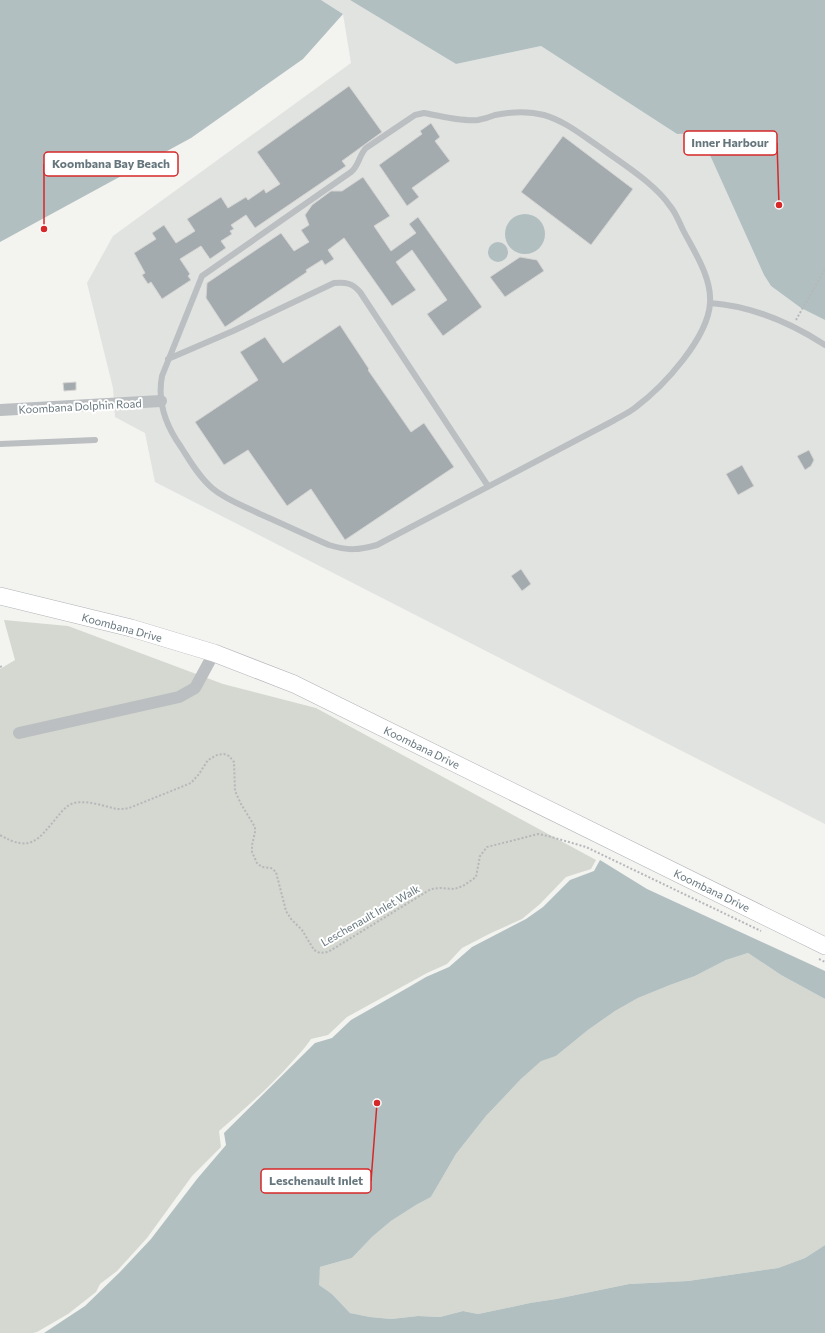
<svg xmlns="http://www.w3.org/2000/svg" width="825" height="1333" font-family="Commissioner,sans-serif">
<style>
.built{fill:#e1e3e1}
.green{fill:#d4d8d0}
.water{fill:#b1bfc0}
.building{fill:#a3abae;stroke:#d5d4d3}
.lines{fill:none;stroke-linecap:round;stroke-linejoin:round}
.secondary-casing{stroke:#aeb3b6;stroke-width:18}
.path{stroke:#b5b8ba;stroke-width:2;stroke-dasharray:2 2;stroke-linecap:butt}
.service{stroke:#bbbfc1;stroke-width:6}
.minor{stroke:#bbbfc1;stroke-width:12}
.secondary{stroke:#fff;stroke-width:17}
.labels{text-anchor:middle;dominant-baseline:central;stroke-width:4;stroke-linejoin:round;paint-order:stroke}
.street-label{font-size:11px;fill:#66767d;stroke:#fff}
.leader{fill:none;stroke:#d62828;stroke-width:1.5}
.callout-dot{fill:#d62828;stroke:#fff;stroke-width:1.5}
.callout{fill:#fff;stroke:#d62828;stroke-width:1.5}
.callout-label{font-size:12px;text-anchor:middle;font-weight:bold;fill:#66767d}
</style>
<rect width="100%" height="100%" fill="#f3f3f0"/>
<path class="built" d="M321,0H350L456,64L541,46L677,134L700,133L764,275L771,286L801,308L825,320V824L155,482L145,433L115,417L113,388L87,283L113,236L351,63L343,14Z"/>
<path class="green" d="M4,620L68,626L223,684L316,708L596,860L591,869L566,877L540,904L522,919L491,933L462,948L447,964L427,973L347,1017L328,1035L311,1039C305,1048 298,1055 291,1063C269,1088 244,1109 219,1131L221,1147L192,1176L147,1238L117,1271L100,1284L96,1292L68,1314L37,1332L33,1333H0V669L15,660Z
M748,953L781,975L825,999V1245L805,1258L778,1268L688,1281L629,1284L556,1299L530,1303L478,1314L463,1311L440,1317L418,1316L391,1319L370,1317L350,1313L332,1294L318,1285L320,1267L352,1258L372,1237L391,1221L416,1205L431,1197L456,1154L486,1116L521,1079L541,1060L556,1056L588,1030L615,1011L638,998L670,985L695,976L726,960Z"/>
<path class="water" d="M0,0H321L343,14L303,59L191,138L0,242Z
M350,0H825V320L801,308L771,286L764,275L700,133L677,134L541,46L456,64Z
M505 234a20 20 0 1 1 40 0a20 20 0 1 1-40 0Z
M488 252a10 10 0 1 1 20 0a10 10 0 1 1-20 0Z
M600,860L647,889L825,971V999L781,975L748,953L726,960L695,976L670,985L638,998L615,1011L588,1030L556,1056L541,1061L521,1079L486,1116L456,1154L431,1197L416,1205L391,1221L372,1237L352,1258L320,1267L319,1285L332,1294L350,1313L370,1317L391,1319L418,1316L440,1317L463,1311L478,1314L530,1303L556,1299L629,1284L688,1281L778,1268L805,1258L825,1245V1333H44L85,1306L120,1272L151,1239L197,1179L226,1145L224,1133L315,1043L332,1038L351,1020L409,987L426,977L449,967L472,947L526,919L543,907L570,880L594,871Z"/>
<path class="building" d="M349,86L382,132L342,161L346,166L255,228L246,215L231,225L234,229L230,231L232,234L221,241L226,248L210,259L201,246L180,259L190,274L188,276L191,280L162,299L151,282L148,284L142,275L145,273L134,253L156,239L152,233L164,225L176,243L195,231L187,219L221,197L228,208L246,197L248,200L264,189L266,193L280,184L257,152Z
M431,123L440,137L435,141L450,161L412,188L419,197L407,206L379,165L422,134L420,131Z
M563,136L633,189L591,245L521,192Z
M363,177L390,216L374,226L391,251L416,233L409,224L418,217L482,307L443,336L427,314L447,300L412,250L396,262L416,290L392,306L344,238L328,250L334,259L325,265L322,260L306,270L307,272L225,327L206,298L207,283L281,233L294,251L309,242L301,230L309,225L305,215L312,205L331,191H342Z
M520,257L537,260L544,271L505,297L490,277Z
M340,325L369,369L368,370L411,432L424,423L454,467L345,540L311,489L287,506L248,450L224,465L195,422L258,380L240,352L265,337L283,363Z
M76,382V390L64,391L63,383Z
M809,450L814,460L811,466L805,470L797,456Z
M742,465L754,486L738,495L726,474Z
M521,569L531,584L522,591L511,576Z"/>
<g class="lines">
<g class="secondary-casing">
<path id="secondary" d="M0,596L131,628L214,653L294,684L825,946"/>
</g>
<path class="path" d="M796,320L825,269
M0,667L2,666
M0,835C31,853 38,840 58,816C62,811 67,805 74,803C88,800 103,806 117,809C121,809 125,809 129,808L191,783L199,774L208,760L217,755L224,754L229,756L234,762L235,791L241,804L255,827V832L252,845V852L257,863L262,867L271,868L276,872L286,911L291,919L302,930L314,950L320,953L328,952L431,889L440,888L454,889L463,886L476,877L480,856L487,847L538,834L548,836L586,847L761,931
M819,959L825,962"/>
<path class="service" d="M424,113C439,116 463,122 478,120C484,119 490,117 495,115C510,112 529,111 544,115C565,121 583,136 601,148C624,165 654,183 670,206C676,213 679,222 683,230C694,251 712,278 710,303C708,338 664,386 636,407C629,413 619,417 611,422L377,545C359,550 348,551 329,545C306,535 283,524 260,514C244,506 226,500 212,488C199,477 190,461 181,447C166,426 157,402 162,376L202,276L351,172C359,166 359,155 366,148L415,115Z
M710,303C752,306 791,323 825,345
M168,359L233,331L334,283C346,282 352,283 360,292L488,486
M0,444L95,440"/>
<path class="minor" d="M0,410L161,401
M19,733L179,697L195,688L214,653"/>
<use href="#secondary" class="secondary"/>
</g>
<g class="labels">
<g class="street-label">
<text transform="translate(80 406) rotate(-3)">Koombana Dolphin Road</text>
<text transform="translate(122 627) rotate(15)">Koombana Drive</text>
<text transform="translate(422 747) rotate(26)">Koombana Drive</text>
<text transform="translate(712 890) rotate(26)">Koombana Drive</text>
<text transform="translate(370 915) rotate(-30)">Leschenault Inlet Walk</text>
</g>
</g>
<path class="leader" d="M779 205L777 143M44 229L44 164M377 1103L371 1181"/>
<g class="callout-dot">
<circle cx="779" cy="205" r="4"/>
<circle cx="44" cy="229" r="4"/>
<circle cx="377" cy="1103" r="4"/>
</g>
<g class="callout">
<rect x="684" y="131" width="93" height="24" rx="4"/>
<rect x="44" y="152" width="134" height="24" rx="4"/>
<rect x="261" y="1169" width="110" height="24" rx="4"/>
</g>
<g class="callout-label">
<text x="730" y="147">Inner Harbour</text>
<text x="111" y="168">Koombana Bay Beach</text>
<text x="316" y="1185">Leschenault Inlet</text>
</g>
</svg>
